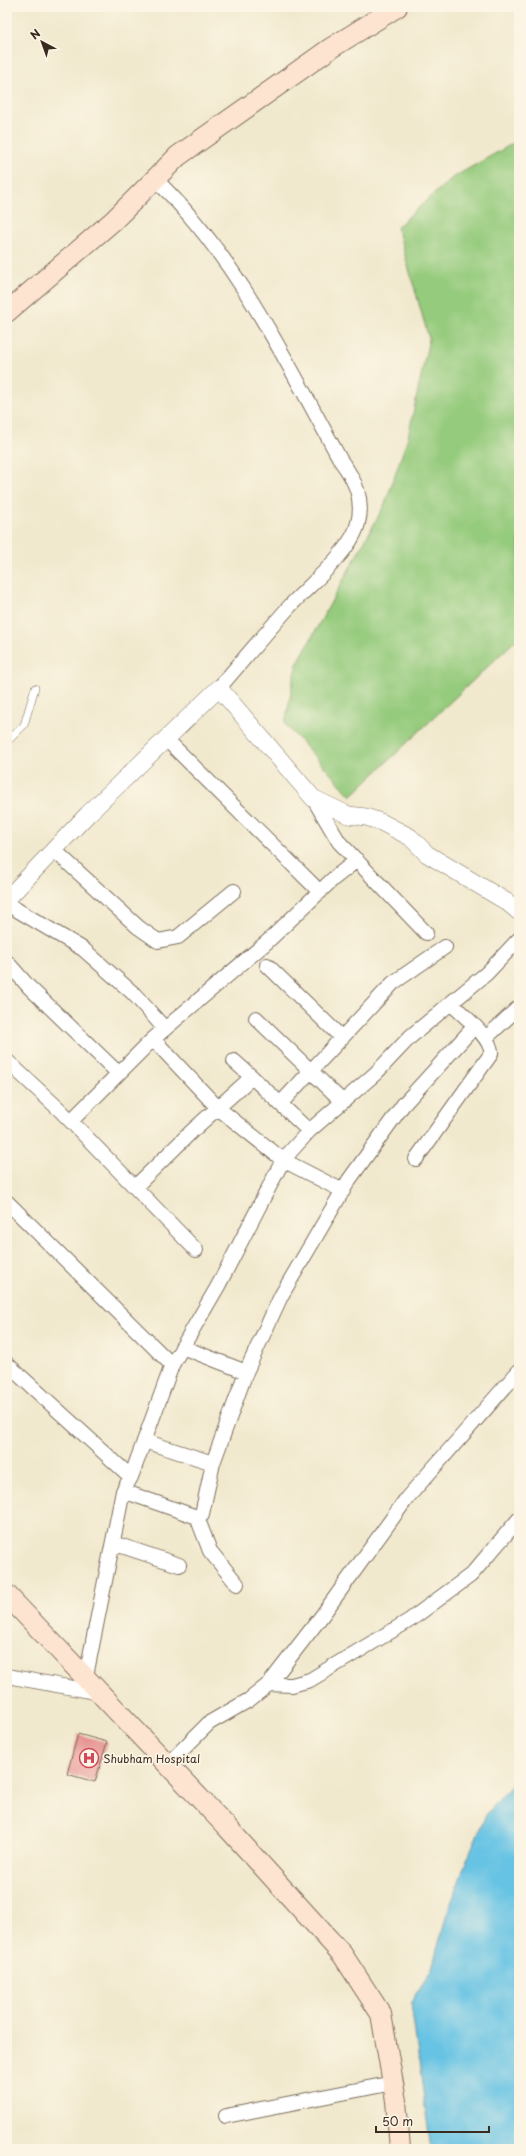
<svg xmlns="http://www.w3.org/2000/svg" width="526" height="2156" font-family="'Playpen Sans',sans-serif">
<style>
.green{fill:#95cb7d;stroke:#687a4e}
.water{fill:#66c3e4;stroke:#507681}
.building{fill:#e69392}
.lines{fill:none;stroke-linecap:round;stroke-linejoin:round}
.service-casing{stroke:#7b6d5c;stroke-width:8}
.minor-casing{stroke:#7b6d5c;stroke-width:16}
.tertiary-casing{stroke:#7b6d5c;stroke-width:18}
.secondary-casing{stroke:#7b6d5c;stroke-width:22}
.service{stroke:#fff;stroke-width:7}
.minor{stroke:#fff;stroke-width:14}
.tertiary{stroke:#fff;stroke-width:17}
.secondary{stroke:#fde4d1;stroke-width:20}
.labels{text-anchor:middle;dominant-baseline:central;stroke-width:3.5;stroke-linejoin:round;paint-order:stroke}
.poi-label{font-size:11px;fill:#3b2a1e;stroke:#fcf5e5;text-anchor:start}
</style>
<rect width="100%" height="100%" fill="#fcf5e5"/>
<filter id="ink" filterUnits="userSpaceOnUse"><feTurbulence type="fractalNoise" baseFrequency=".025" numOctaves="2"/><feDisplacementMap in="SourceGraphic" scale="8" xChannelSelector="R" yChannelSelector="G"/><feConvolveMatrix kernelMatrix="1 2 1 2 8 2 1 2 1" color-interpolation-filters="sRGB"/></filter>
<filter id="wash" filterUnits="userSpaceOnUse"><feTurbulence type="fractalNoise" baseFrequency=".012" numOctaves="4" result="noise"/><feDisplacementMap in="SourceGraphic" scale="16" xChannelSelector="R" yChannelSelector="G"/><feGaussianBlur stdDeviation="0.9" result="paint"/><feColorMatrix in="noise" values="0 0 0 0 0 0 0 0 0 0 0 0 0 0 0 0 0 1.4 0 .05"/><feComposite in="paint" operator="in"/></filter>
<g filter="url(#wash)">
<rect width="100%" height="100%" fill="#f1e9ce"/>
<path class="green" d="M519,140V637L351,796L285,724L296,666L385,504L408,437L429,339L397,227L452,178Z"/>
<path class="water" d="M519,1776V2149H431L411,2004L432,1968L446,1917L467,1859L486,1815Z"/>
<g id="blocks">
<path class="building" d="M78,1734L107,1742L95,1782L67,1774Z"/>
</g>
</g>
<g filter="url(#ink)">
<use href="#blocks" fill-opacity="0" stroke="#7b6d5c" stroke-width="1"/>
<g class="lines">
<g class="service-casing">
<path id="service" d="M7,742L24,725L35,688"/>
</g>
<g class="minor-casing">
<path id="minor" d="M155,179C237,257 287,363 341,461C355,480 364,499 358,523C352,551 308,586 289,607C265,634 242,661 219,688
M166,739L320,892
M313,798L339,842L426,933
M54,850L138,927L158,941L178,937L234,891
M7,904L83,949L134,994L165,1029
M7,962L29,987L118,1073
M267,965L342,1038
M256,1018L343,1102
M487,1037L519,1007
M153,1039L218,1108L283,1160L343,1191
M7,1061L61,1111L196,1250
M252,1077L309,1131
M280,1104L393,983L445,947
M71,1121L153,1039L267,942L333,879L357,860
M416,1159L491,1054C493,1038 463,1016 451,1003
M135,1187L192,1131L252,1077L234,1061
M7,1202L172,1365L218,1286L283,1160L309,1131L376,1073L410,1037L487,973L519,939
M182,1347L246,1372
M7,1364L131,1477
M144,1441L213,1463
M123,1491L197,1517
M113,1543L179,1565
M237,1584L210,1551L197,1517L202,1514L213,1463L246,1372L281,1296L349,1180L403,1105L474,1027
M7,1676L101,1693
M86,1676L123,1491L131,1477L172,1365
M269,1684L292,1685L310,1680L410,1620L471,1575L519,1519
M168,1764L209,1723L249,1700L269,1684L321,1617L407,1498L519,1371
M226,2116L393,2083"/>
</g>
<g class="tertiary-casing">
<path id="tertiary" d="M7,899L88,814L219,688L313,798L348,815L366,817L381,822L410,837L427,854L507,902L519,912"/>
</g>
<g class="secondary-casing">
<path id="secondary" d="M7,312L114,220L178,156L331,48L397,7
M7,1595L226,1826L342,1954L381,2014L396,2101L400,2149"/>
</g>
<use href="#service" class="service"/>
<use href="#minor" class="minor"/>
<use href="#tertiary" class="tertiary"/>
<use href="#secondary" class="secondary"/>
</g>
</g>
<defs>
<g id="hospital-ring" transform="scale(1)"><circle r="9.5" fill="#fcf5e5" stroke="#d1495b" stroke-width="1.5"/><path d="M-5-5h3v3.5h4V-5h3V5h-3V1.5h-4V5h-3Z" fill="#d1495b"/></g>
</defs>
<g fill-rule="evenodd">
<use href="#hospital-ring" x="89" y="1758"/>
</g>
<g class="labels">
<g class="poi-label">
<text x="103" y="1758">Shubham Hospital</text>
</g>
</g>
<rect width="526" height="2156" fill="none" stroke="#fcf5e5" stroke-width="24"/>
<g transform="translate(42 42) rotate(319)" stroke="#fcf5e5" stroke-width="3" paint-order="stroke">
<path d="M0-3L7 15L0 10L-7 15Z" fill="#3b2a1e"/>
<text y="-6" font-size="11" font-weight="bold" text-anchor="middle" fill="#3b2a1e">N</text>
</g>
<path d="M376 2126v6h113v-6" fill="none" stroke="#3b2a1e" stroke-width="2"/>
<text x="382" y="2126" font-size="12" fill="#3b2a1e" stroke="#fcf5e5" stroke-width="3" paint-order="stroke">50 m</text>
</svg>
